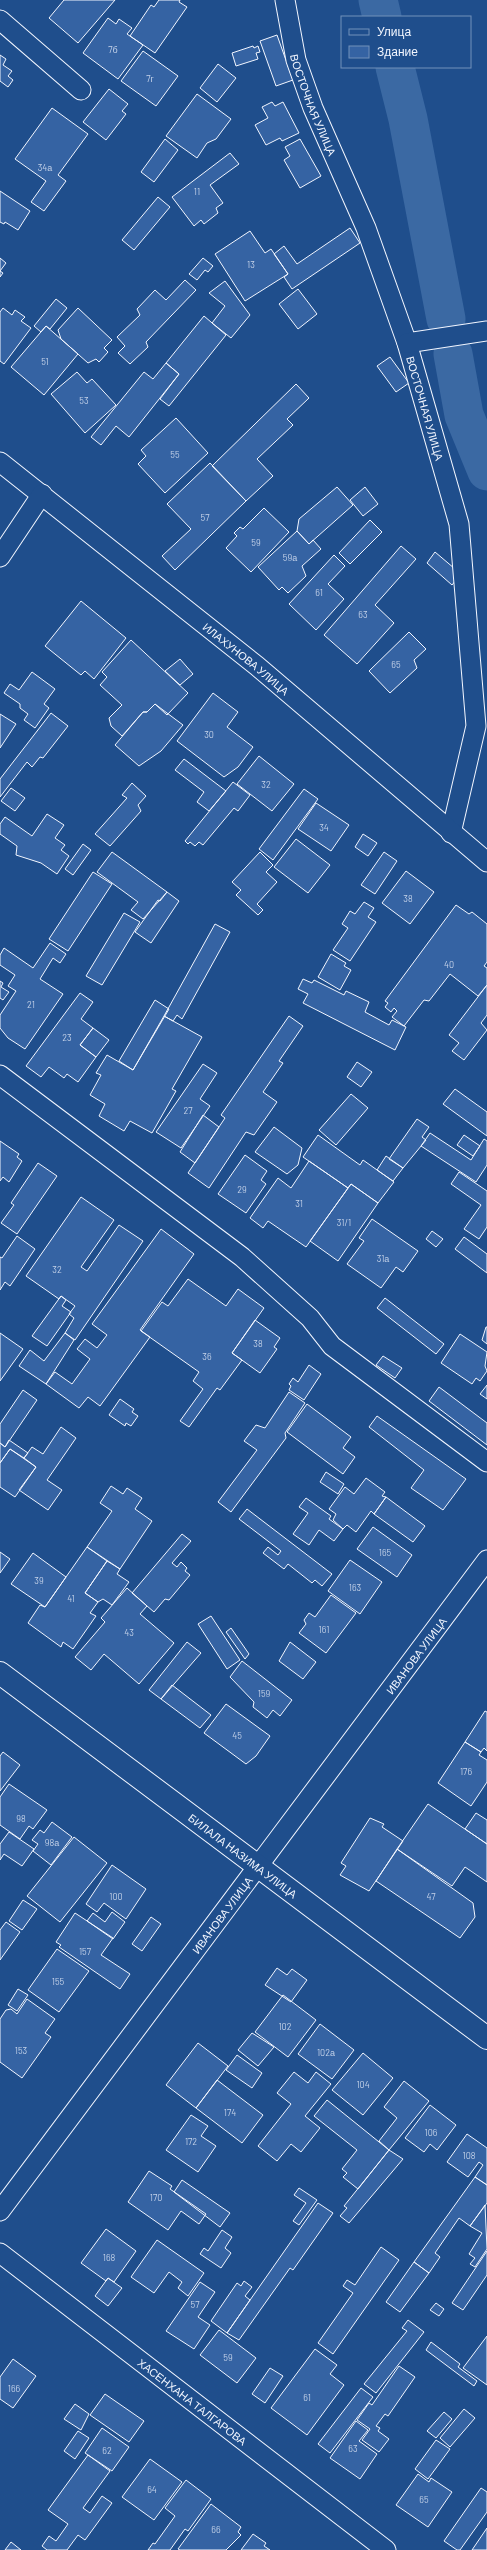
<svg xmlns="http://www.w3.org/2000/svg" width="487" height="2550" font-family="Barlow,sans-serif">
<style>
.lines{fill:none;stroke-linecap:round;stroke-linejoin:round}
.river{stroke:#3b69a3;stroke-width:39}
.building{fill:#3563a3;stroke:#f2f6ff}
.minor-casing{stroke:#f2f6ff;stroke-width:21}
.tertiary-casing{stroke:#f2f6ff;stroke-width:24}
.minor{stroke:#1f4e8c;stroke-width:19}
.tertiary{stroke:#1f4e8c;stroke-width:22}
.labels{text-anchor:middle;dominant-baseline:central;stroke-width:3;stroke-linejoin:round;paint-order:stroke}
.number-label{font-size:9px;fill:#c3d1e8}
.street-label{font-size:11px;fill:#f2f6ff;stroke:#1f4e8c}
</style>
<rect width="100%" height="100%" fill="#1f4e8c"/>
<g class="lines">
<path class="river" d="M378,0L382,17
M395,67L408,119L446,319
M453,354L464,415L487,471"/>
</g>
<path class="building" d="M64,0H115L78,43L49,18Z
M159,0H180L179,2L187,7L155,53L130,36L151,5L154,7Z
M108,18L116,24L119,19L132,28L127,34L143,45L118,79L83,53Z
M277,35L293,80L276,86L260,41Z
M253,46L254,48L258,46L260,52L256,53L258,59L236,66L232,53Z
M143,51L178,76L156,106L121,81Z
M0,55L6,59L3,65L12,71L8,76L13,80L8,87L0,81Z
M218,64L236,78L217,102L200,88Z
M109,89L128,104L122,111L126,114L106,140L83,122Z
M197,94L231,119L216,139L207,143L197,158L166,136Z
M272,102L275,106L283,102L299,133L282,141L280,138L266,145L255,125L268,118L262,107Z
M52,108L88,134L58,175L66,181L44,211L31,202L46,181L15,159Z
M165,139L178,150L154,182L141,172Z
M300,139L321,176L300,188L284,160L290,156L285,147Z
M230,153L239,164L210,185L223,203L216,208L218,213L204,224L201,220L194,226L172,197Z
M0,191L30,211L18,230L5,222L4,224L0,222Z
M158,197L170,207L134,250L122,240Z
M350,228L360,243L292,289L284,277L288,274L274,254L284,246L297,264Z
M250,231L265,253L271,249L288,274L245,301L215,254Z
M0,258L6,263L0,271L3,273L0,277Z
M203,258L213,266L208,272L205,270L197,280L189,274Z
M185,280L196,290L146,342L148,347L130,364L118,353L125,346L117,337L140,315L137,309L155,290L166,300Z
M225,281L250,315L231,338L212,323L225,306L209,293Z
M298,289L317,314L298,329L279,304Z
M56,299L67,308L50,329L46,326L41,332L34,326Z
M3,308L12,315L15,310L25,317L21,321L31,328L4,364L0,361V312Z
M78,308L112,340L104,348L108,352L99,362L96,359L88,363L61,339L58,330Z
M204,316L226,335L169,406L160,399L179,374L166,363Z
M46,326L78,354L44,395L11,367Z
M390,357L409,383L396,392L377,366Z
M166,363L179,374L129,437L116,426L101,445L91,437L144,372L153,379Z
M77,372L87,383L92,379L116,405L85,433L51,394Z
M296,384L309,398L287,419L293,425L257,459L273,476L246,501L212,466Z
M176,418L208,453L165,493L138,464L146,456L141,450Z
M210,463L246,501L175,570L162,556L191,529L167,504Z
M337,487L353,505L309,544L297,531L299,519Z
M365,487L378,504L363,516L350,500Z
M264,508L289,532L251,572L226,548L237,536L234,533L240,527L243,529Z
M370,520L382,532L350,564L339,553Z
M297,531L309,544L313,540L321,549L302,566L306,576L288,593L282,587L279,590L258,567Z
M401,546L416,559L375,605L394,623L357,664L324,635Z
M435,552L461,574L452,585L427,563Z
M334,555L345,566L328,584L344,599L316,630L289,604Z
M81,601L126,638L94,679L85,671L81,675L45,646Z
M409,632L426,649L414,660L417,668L390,693L369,671Z
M131,640L188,693L167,715L155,704L147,712H143L122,736L111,726L109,718L122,705L100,685L107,677L102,672Z
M180,659L193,674L180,685L165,671Z
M32,672L55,689L44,704L49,708L35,728L24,720L28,714L20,708V704L4,693L10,684L19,690Z
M213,693L238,712L227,727L253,747L238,767L224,777L177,741Z
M155,704L183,725L161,751L139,766L115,745L143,712H147Z
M51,713L68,726L43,758L40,757L32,767L27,762L0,797V779Z
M0,714L16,724L0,748Z
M259,756L294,784L272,811L237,784Z
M184,759L226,791L209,811L197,802L204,792L175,770Z
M233,782L250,795L238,811L234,808L203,845L199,842L195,846L190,842L188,844L185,841Z
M132,783L146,796L138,805L141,811L110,846L95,834L127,798L122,795Z
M11,788L25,798L15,811L1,801Z
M304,789L318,799L273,860L259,849Z
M316,803L349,825L331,851L298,829Z
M47,814L64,825L55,838L65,845L61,850L69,856L57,874L41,863L16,855L17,846L0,834V824L5,817L32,836Z
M363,834L377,843L368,856L355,847Z
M296,839L330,865L308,893L274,867Z
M83,844L91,850L73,875L65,869Z
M112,852L167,892L143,919L131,910L138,902L97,872Z
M260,852L273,865L266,872L277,882L257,904L263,910L258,915L236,895L241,890L232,882Z
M384,852L397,861L375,894L361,885Z
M406,871L434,892L410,924L382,903Z
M93,872L112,884L68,951L49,939Z
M167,892L179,901L151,943L135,932L158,900L160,901Z
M364,902L374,908L368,917L376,922L350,961L333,950L348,928L342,924L350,911L355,914Z
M456,905L469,914L472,912L487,924V962L484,966L487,968V985L478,996L450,974L429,1001L424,1000L404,1026L392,1017L397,1011L394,1008L391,1012L385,1007L388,1003L385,1001Z
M124,913L140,922L102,985L86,976Z
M215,924L230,932L182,1019L177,1015L173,1021L164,1016Z
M50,943L66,954L60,963L53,958L40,979L63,994L25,1049L8,1038L0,1028V1015L16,991L8,986L15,975L0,965V955L4,948L33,968Z
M331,954L346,963L344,966L351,970L340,990L318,977Z
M303,979L312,983L314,980L344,995L346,991L369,1002L365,1012L389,1025L392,1020L406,1027L395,1050L303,1003L308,994L298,989Z
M0,981L3,983L1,987L9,992L3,1000L0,998Z
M487,985V1015L481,1023L487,1030L464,1060L452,1051L459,1043L449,1035Z
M80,993L93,1002L81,1019L93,1028L80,1045L96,1057L78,1082L67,1074L64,1078L49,1067L41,1077L26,1066Z
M155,1000L169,1009L133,1070L119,1061Z
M164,1016L202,1037L172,1089L176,1091L152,1133L130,1121L124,1131L99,1116L105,1104L90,1095L101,1075L96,1073L107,1055L133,1070Z
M289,1016L303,1026L279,1061L283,1063L263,1092L277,1102L254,1135L246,1132L209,1188L188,1173L225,1118L221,1115Z
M93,1028L109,1040L96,1057L80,1045Z
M357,1062L372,1072L361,1087L347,1077Z
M203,1064L217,1073L200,1099L210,1106L181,1148L156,1132Z
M455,1089L487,1112V1136L443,1104Z
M351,1094L368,1108L336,1145L319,1130Z
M203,1115L219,1127L195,1163L180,1152Z
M417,1119L429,1127L422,1137L426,1140L403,1168L389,1159Z
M274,1127L302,1148L298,1165L287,1174L255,1152Z
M430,1133L471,1160L484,1139L487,1141V1165L476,1182L421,1146Z
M318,1135L360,1165L363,1160L394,1182L378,1203L351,1184L348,1188L303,1157Z
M464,1135L480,1146L473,1156L457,1145Z
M0,1141L19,1154L17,1157L22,1161L9,1182L3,1177L0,1181Z
M245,1155L267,1171L261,1180L266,1184L246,1213L218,1194Z
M386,1156L403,1168L393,1181L377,1170Z
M309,1161L348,1188L306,1247L268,1221L263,1228L250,1218L278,1178L291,1188Z
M38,1163L57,1176L17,1234L1,1223L14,1205L11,1203Z
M459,1172L487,1191V1227L479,1239L464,1229L481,1205L451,1184Z
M351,1184L378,1203L338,1261L310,1241Z
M81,1197L114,1220L81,1267L87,1271L119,1225L143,1241L75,1340L65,1333L74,1318L69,1314L75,1306L61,1296L59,1299L26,1276Z
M372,1219L418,1251L403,1272L396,1267L381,1288L347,1264L364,1241L359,1238Z
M161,1229L194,1254L140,1330L150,1337L100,1406L88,1397L79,1408L46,1384L55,1372L72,1384L90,1359L77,1349L85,1339L97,1348L107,1335L92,1324Z
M432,1231L443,1239L436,1247L426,1239Z
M17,1236L35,1249L10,1286L5,1282L0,1290V1257L2,1258Z
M464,1237L487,1254V1273L455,1249Z
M188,1279L226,1306L238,1289L264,1308L232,1353L242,1360L220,1390L217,1388L189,1427L180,1421L203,1389L193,1381L199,1372L141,1331L162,1302L168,1306Z
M61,1296L66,1300L62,1306L71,1312L47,1346L32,1336Z
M385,1298L444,1344L436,1354L377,1308Z
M255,1320L280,1338L274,1347L277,1349L260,1373L232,1353Z
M486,1327H487V1344L482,1340Z
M0,1333L23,1349L0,1381Z
M65,1333L74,1340L46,1384L19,1366L30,1350L44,1361Z
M460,1334L487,1352L485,1366L487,1371L480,1381L476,1378L472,1384L441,1363Z
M383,1356L402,1368L395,1378L376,1365Z
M309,1365L321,1374L304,1400L289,1390L291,1386L289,1384L293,1378L298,1382Z
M487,1385V1399L480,1394Z
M439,1387L487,1423V1445L429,1401Z
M23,1390L37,1400L5,1447L0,1443V1424Z
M289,1392L305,1403L285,1433L286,1438L231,1512L218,1502L257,1450L244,1441L256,1425L265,1428Z
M120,1399L134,1409L132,1412L138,1416L131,1426L126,1423L125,1426L109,1415Z
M307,1404L351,1437L343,1448L355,1457L343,1474L287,1432Z
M377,1416L466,1479L443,1510L411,1488L424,1470L369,1427Z
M61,1427L76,1438L47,1480L62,1490L48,1510L19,1490L36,1467L24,1458L32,1447L43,1454Z
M9,1440L28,1453L24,1458L10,1449L0,1463V1443L5,1447Z
M10,1449L36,1467L15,1497L0,1487V1463Z
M326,1472L344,1484L338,1494L320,1482Z
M366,1478L385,1492L382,1496L386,1497L374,1514L371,1511L356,1532L347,1525L343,1529L333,1520L336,1514L329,1509L345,1487L354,1494Z
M111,1486L123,1494L127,1488L142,1498L135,1509L152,1521L120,1569L87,1547L112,1511L100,1503Z
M386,1497L425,1526L413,1542L374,1514Z
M306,1498L331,1516L329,1519L343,1529L334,1541L319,1530L309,1545L293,1534L308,1513L299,1507Z
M247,1509L332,1574L322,1586L315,1580L312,1583L288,1564L284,1569L263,1553L268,1547L278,1555L281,1551L239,1519Z
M373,1527L412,1555L397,1577L357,1549Z
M182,1534L191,1541L172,1563L177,1567L181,1562L187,1568L185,1571L190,1575L169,1600L165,1599L154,1612L132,1593Z
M87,1547L107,1561L85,1593L98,1602L90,1613L96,1616L73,1649L63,1642L61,1647L28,1623L40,1605L45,1607Z
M0,1552L10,1559L0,1573Z
M33,1553L66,1577L45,1607L11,1584Z
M350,1560L382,1582L360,1614L328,1591Z
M107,1561L120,1569L117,1574L129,1582L112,1605L103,1599L98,1602L85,1593Z
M127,1588L147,1606L140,1614L174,1643L139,1684L104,1654L91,1670L75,1657L105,1622L101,1618Z
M331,1595L356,1613L326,1653L299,1633L306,1624L304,1620L309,1613L315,1617Z
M211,1616L240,1660L227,1669L198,1624Z
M231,1628L249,1654L245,1659L226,1632Z
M187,1642L201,1653L161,1699L149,1690Z
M290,1642L316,1662L303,1679L279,1661Z
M242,1661L292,1700L280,1716L273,1710L267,1718L253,1707L254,1702L230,1677Z
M172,1685L211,1715L200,1728L161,1699Z
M226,1704L270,1736L256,1756L246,1764L204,1733Z
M485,1711L487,1712V1751L484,1748L481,1752L465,1742Z
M465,1742L481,1752L479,1755L487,1760V1782L471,1806L438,1783Z
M3,1752L20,1765L0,1791V1756Z
M9,1784L47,1810L33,1829L29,1826L20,1839L0,1825V1797Z
M428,1804L487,1844V1882L465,1867L452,1886L397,1849Z
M476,1813L487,1820V1844L465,1829Z
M370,1818L384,1824L382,1827L403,1841L369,1891L340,1875L346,1866L341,1863Z
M52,1822L72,1837L51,1865L33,1851L38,1844L32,1840L40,1830L44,1833Z
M9,1832L34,1849L22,1866L4,1854L0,1860V1844Z
M74,1837L107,1863L60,1922L27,1896Z
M397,1849L473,1903L475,1917L460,1938L376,1881Z
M112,1865L146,1889L126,1919L104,1903L97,1912L86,1904Z
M23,1900L37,1909L22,1930L9,1921Z
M112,1912L125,1922L113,1939L87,1921L93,1913L105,1922Z
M75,1913L113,1938L101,1955L130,1974L120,1989L59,1947L61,1945L56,1942Z
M151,1917L161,1924L142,1951L132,1944Z
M6,1922L20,1932L0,1960V1930Z
M57,1949L89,1971L59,2012L28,1990Z
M277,1968L287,1975L292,1969L307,1980L291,2002L265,1985Z
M18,1989L28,1995L17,2011L8,2005Z
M283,1995L316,2020L288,2057L255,2032Z
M27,1999L55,2019L45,2033L51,2037L22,2078L0,2062V2019L6,2010L11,2009L17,2014Z
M320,2024L354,2050L332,2079L298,2054Z
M252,2033L274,2047L258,2066L238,2050Z
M198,2043L228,2066L196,2108L166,2085Z
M363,2053L393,2078L363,2115L332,2090Z
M237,2055L262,2073L252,2088L226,2070Z
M294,2072L308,2083L316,2072L331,2084L305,2116L320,2128L301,2152L291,2144L277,2161L258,2146L291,2104L277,2093Z
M217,2080L263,2115L242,2143L196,2108Z
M404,2081L429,2101L389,2150L379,2141L397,2118L384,2107Z
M327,2100L389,2150L358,2189L343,2177L347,2173L342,2169L357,2150L314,2116Z
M430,2105L456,2125L437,2150L430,2144L424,2152L405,2138Z
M191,2115L208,2126L201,2136L216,2146L198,2172L166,2150Z
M467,2134L487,2148V2185L475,2177L483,2165L479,2162L468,2177L447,2162Z
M389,2150L403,2159L349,2223L340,2216L347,2208L344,2206Z
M149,2171L172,2186L170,2189L206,2214L199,2224L181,2211L168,2230L128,2202Z
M475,2177L487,2185V2203L470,2226L459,2218L435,2253L440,2257L429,2273L414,2262Z
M182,2180L230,2213L220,2227L174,2192Z
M299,2188L317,2200L299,2225L293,2221L306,2203L294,2195Z
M318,2203L333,2213L293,2270L290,2268L239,2340L227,2333Z
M485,2205L487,2249L475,2267L470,2264L475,2258L469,2254L482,2233L470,2226Z
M106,2229L136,2251L114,2282L108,2278L106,2281L81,2263Z
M222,2230L232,2237L225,2248L231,2253L221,2268L200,2254L204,2248L208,2251Z
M157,2240L204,2273L188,2296L178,2288L182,2282L169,2272L154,2293L131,2277Z
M381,2247L399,2260L333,2354L318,2343L353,2293L343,2286L347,2280L355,2285Z
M487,2251V2275L463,2310L452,2303Z
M414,2262L429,2273L400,2312L386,2302Z
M108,2278L122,2288L108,2306L95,2296Z
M244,2281L252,2287L245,2296L250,2300L227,2333L211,2321L237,2283L241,2286Z
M200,2282L215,2292L198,2317L210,2325L194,2349L166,2331Z
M436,2303L444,2309L439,2316L430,2310Z
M408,2320L424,2332L376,2393L364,2384L407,2331L402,2328Z
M219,2330L256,2358L237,2383L200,2355Z
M487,2336V2385L463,2368Z
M431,2342L460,2364L458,2367L477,2381L474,2386L426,2350Z
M315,2349L337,2365L330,2374L344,2385L307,2435L271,2408Z
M13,2359L36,2376L13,2408L0,2399V2377Z
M399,2366L415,2377L388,2416L385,2414L376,2426L380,2428L378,2431L389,2439L379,2452L362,2440L370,2429L357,2420L369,2403L372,2405Z
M270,2368L283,2376L265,2403L252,2394Z
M361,2388L373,2397L330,2453L318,2444Z
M105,2394L144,2421L129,2442L90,2415Z
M75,2404L89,2414L81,2430L64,2419Z
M464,2409L475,2418L450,2447L440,2438Z
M444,2412L452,2419L436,2438L427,2431Z
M356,2421L368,2430L359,2441L377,2454L360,2479L330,2458Z
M102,2428L129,2447L112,2471L85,2453Z
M78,2431L89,2438L75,2459L64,2451Z
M436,2440L450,2449L428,2479L415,2469Z
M88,2455L110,2471L83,2508L90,2513L102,2496L112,2503L85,2540L78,2535L67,2550H47L42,2546L49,2536L56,2541L68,2524L48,2510Z
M150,2459L182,2482L154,2520L122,2497Z
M418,2474L429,2482L431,2478L452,2492L428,2527L396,2505Z
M186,2480L211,2499L188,2531L185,2529L170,2550H148L153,2543L155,2544L175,2516L165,2508Z
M481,2488L487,2492V2512L460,2550H457L444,2541Z
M211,2504L241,2527L238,2532L241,2535L226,2550H180L178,2549Z
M487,2528V2550H472Z
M253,2534L266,2543L264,2546L270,2550H241Z
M11,2542L21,2550H5Z"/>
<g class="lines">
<g class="minor-casing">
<g id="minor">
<path id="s1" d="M285,0L296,60L313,108L366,228L407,343L459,524L476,726L451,833"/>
<path d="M0,20L81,90"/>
<path d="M407,343L487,331"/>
<path id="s2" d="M0,462L257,666L487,862"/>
<path d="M0,557L42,494"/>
<path d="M0,1075L242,1257L310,1318L332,1346L487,1462"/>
<path id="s3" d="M0,2211L487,1560"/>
<path id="s4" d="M0,2253L386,2550"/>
</g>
</g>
<g class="tertiary-casing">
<g id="tertiary">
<path id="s5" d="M0,1673L487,2038"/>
</g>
</g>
<use href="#minor" class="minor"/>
<use href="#tertiary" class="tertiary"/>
</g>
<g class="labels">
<g class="number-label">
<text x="113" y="49">7б</text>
<text x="150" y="78">7г</text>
<text x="45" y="167">34а</text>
<text x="197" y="191">11</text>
<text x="251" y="264">13</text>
<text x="45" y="361">51</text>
<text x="84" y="400">53</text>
<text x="175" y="454">55</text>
<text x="205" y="517">57</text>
<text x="256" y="542">59</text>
<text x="290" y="557">59а</text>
<text x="319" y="592">61</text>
<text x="363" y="614">63</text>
<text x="396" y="664">65</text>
<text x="209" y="734">30</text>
<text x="266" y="784">32</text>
<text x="324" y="827">34</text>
<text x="408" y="898">38</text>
<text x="449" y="964">40</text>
<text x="31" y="1004">21</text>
<text x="67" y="1037">23</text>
<text x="188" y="1110">27</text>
<text x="242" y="1189">29</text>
<text x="299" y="1203">31</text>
<text x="344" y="1222">31/1</text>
<text x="383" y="1258">31а</text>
<text x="57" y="1269">32</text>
<text x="258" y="1343">38</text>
<text x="207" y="1356">36</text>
<text x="385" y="1552">165</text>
<text x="39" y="1580">39</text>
<text x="355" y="1587">163</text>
<text x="71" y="1598">41</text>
<text x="324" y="1629">161</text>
<text x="129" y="1632">43</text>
<text x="264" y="1693">159</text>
<text x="237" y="1735">45</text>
<text x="466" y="1771">176</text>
<text x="21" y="1818">98</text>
<text x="52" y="1842">98а</text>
<text x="116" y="1896">100</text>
<text x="431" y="1896">47</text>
<text x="85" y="1951">157</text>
<text x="58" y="1981">155</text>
<text x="285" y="2026">102</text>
<text x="21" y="2050">153</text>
<text x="326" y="2052">102а</text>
<text x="363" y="2084">104</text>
<text x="230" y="2112">174</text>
<text x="431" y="2132">106</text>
<text x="191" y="2141">172</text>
<text x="469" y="2155">108</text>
<text x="156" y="2197">170</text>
<text x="109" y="2257">168</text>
<text x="195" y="2304">57</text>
<text x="228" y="2357">59</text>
<text x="14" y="2388">166</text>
<text x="307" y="2397">61</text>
<text x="353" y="2448">63</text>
<text x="107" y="2450">62</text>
<text x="152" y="2489">64</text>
<text x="424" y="2499">65</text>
<text x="216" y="2529">66</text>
</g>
<g class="street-label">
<text stroke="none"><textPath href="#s1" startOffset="109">ВОСТОЧНАЯ УЛИЦА</textPath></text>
<text stroke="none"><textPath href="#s1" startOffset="433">ВОСТОЧНАЯ УЛИЦА</textPath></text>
<text stroke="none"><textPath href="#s2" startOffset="315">ИЛАХУНОВА УЛИЦА</textPath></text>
<text stroke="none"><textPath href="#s3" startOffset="694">ИВАНОВА УЛИЦА</textPath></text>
<text stroke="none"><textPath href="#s5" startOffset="304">БИЛАЛА НАЗИМА УЛИЦА</textPath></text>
<text stroke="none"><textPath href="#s3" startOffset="370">ИВАНОВА УЛИЦА</textPath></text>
<text stroke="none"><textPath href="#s4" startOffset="243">ХАСЕНХАНА ТАЛГАРОВА</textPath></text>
</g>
</g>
<rect x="341" y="16" width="130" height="52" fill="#1f4e8c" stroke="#7391ba"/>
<rect x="349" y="29" width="20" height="6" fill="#1f4e8c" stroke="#7391ba"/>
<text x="377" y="36" font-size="12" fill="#f2f6ff">Улица</text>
<rect x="349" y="46" width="20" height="12" fill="#3563a3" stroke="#7391ba"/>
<text x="377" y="56" font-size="12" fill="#f2f6ff">Здание</text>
</svg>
